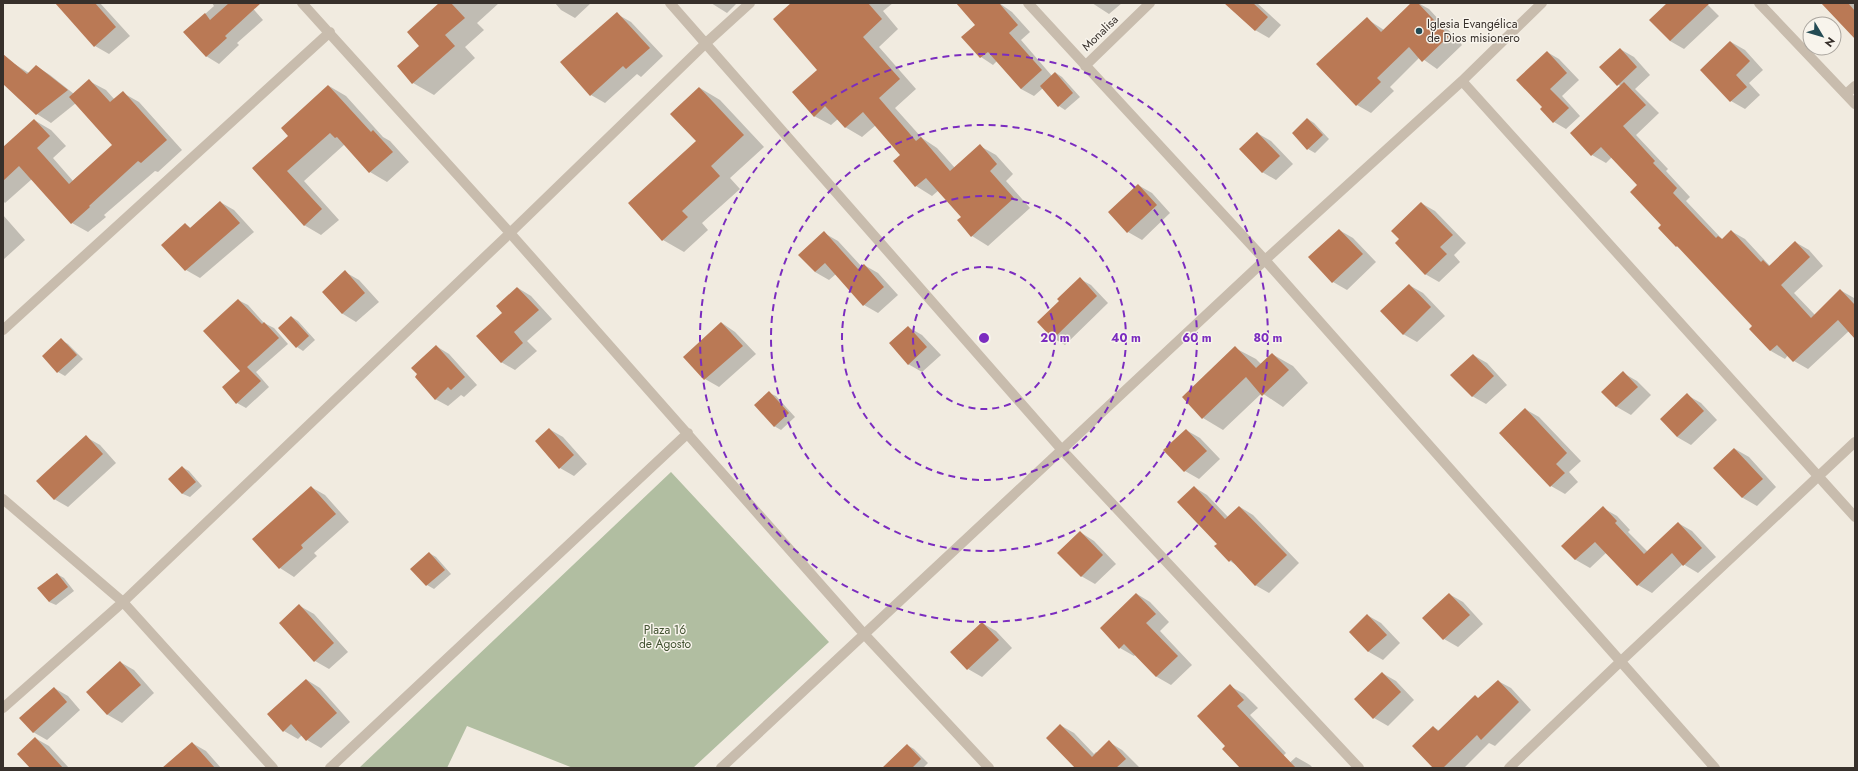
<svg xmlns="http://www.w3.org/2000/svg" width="1858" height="771" font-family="Jost,sans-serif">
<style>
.green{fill:#b1bea1}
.shadow{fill:#0003}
.building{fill:#ba7955}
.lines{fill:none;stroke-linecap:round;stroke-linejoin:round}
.minor{stroke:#c8bcad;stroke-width:10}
.ring{fill:none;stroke:#7b2cbf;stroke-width:2;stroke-dasharray:7 5}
.poi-dot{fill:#244b54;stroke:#f8f4ec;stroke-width:1.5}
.labels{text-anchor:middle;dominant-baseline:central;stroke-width:3;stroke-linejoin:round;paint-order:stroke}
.poi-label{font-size:12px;fill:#37302b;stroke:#f8f4ec;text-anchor:start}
.street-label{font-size:12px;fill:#37302b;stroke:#f8f4ec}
.park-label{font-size:12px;fill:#425231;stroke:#f8f4ec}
.centre{fill:#7b2cbf;stroke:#f8f4ec;stroke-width:2}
.ring-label{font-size:12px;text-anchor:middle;font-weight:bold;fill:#7b2cbf;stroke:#f8f4ec;stroke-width:3;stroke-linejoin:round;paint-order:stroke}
</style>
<rect width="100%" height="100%" fill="#f1ebe0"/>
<path class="green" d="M671,472L829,642L693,768H573L467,726L447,768H359Z"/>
<path class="shadow" d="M56,3H100L130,36L109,54L95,46Z
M212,3H248L263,20L237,43L239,45L219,64L206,56L185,32L214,6Z
M441,3H499L477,23L484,30L465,47L475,58L434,95L413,83L420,46Z
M555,3H591L575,18L561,10Z
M711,3H737L727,13Z
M793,3H893L883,11L898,29L879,47L916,89L895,108L922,138L937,148L955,168L980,146L996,155L1013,174L1006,181L1030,208L988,246L972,236L962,217L939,190L932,196L916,186L894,161L902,155L876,125L862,137L845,127L838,119L831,125L814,116L819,70Z
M958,3H999L1012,12L1030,32L1021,40L1052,76L1056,73L1062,77L1080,97L1065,110L1059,106L1043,88L1034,96L1021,89L997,61L993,65L981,57L976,25Z
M1092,3H1122L1109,14Z
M1230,3H1257L1281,25L1269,38L1255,30Z
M1413,3H1418L1429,9L1462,45L1437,69L1420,57L1390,87L1394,91L1371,113L1357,105L1367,19L1384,30Z
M1668,3H1706L1719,16L1684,49L1670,41Z
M1826,3H1853L1855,5V35Z
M617,14L631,22L663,56L641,77L637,74L605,103L591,95Z
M1731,42L1745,50L1763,70L1749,83L1760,95L1745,109L1731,101Z
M1620,49L1634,57L1650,75L1635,89L1659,113L1636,135L1668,169L1666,171L1690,197L1686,201L1722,239H1723L1731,231L1745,239L1770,266L1795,242L1809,250L1823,266L1794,293L1815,315L1840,290L1854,298L1855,337L1849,331L1808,369L1794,361L1788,355L1785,359L1771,351L1750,329L1753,326L1682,249L1676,246L1639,185L1612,157L1606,163L1592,155L1621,86L1618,85Z
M1547,52L1559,59L1579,80L1562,96L1580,116L1566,129L1554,122L1544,107Z
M8,60L29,73L36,66L50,75L74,94L89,81L106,90L115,100L123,93L139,102L182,150L158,172L155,171L104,215L106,217L88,232L72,223L32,179L5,203L3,201V153L34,120L51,130L66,146L53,158L73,181L113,145L76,103L51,123L37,114L3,82V65Z
M329,86L346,96L383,137L390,141L409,162L387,182L370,172L345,144L304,181L339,220L321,235L304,225L253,169L289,136Z
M700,88L720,100L764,147L730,178L740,189L702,223L708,230L684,252L663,240L697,141Z
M1308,119L1314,123L1329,139L1315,153L1308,149Z
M1257,133L1271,141L1293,164L1276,180L1262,172Z
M1138,185L1152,193L1170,213L1142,240L1128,232Z
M220,202L234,210L254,232L200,278L186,270L162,245L185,224L191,228Z
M1421,203L1435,211L1466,243L1454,255L1460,262L1439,282L1425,274L1400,239Z
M3,215L25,240L3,260Z
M1339,230L1353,238L1376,262L1347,290L1333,282L1310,257Z
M824,233L838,241L862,267L864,265L878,273L898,295L878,313L864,305L836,274L829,280L815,272Z
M345,272L359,280L379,302L356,322L343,314L323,292Z
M1080,279L1091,285L1108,303L1065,345L1053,338L1060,301Z
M1409,285L1423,293L1445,316L1417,342L1403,334Z
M518,288L531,296L552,319L527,341L537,351L515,370L501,362L504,313Z
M238,300L248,305L264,323L274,328L288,344L256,372L269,387L246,408L237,403L241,371Z
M292,317L298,321L315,340L303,351L297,347Z
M722,323L735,332L756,354L719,387L705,379Z
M908,327L922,335L941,355L922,372L908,364Z
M61,340L68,344L83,359L65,376L58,372Z
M436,346L449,354L477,385L464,397L461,395L448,406L435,399Z
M1235,348L1256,359L1261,364L1272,354L1293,366L1308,383L1283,407L1262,393L1223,430L1203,418Z
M1473,355L1487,363L1507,385L1486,404L1472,396Z
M1623,373L1637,381L1651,395L1631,415L1617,407L1603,392Z
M769,393L776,396L795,417L781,430L774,426Z
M1687,395L1701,403L1717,420L1691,445L1677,437Z
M1525,409L1539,417L1581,461L1569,472L1578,482L1565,494L1551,486L1500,433Z
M549,429L563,437L587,464L574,476L560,468L536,441Z
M1186,430L1200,438L1220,459L1199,479L1185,471Z
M86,437L100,445L116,463L68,507L54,499Z
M1735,449L1749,457L1776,487L1757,506L1743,498L1715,468Z
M182,467L189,471L202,486L190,497L183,494L170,479Z
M311,487L325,495L349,522L314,553L317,556L294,577L280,568L254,540Z
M1194,487L1207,495L1229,518L1240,507L1253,515L1299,563L1269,593L1255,585L1236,565L1230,561L1219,544Z
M1603,508L1617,516L1630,530L1628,532L1648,552L1678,523L1692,531L1716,557L1698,573L1683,564L1652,593L1638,585L1607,552L1590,568L1576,560L1563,546Z
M1080,532L1094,541L1116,564L1095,584L1081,576Z
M429,553L436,557L451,574L434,589L427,585L412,569Z
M57,574L64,578L74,591L56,605L49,602Z
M1137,594L1150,602L1169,622L1160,631L1192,665L1171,685L1157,677L1136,654L1134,656L1120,648Z
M1449,594L1463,602L1483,624L1458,647L1444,639L1424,618Z
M300,606L314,614L348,652L329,669L315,661Z
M1367,615L1381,623L1400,643L1383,660L1369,652L1350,632Z
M982,623L996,631L1012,648L982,677L968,669Z
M120,662L134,670L154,693L122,723L108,715L87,692Z
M1382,673L1396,681L1414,700L1388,726L1374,718Z
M307,680L320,688L350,722L321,748L307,740L302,735L298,739L284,731Z
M1498,681L1511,688L1531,710L1495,746L1489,743L1464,768H1434L1433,727L1440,731L1479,699Z
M1230,686L1244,694L1258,708L1250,715L1286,753L1271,768H1241L1227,746Z
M54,688L68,696L80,710L47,740L33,732Z
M1060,725L1074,733L1094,754L1096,752L1098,753L1109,742L1122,750L1140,768H1076Z
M35,738L49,746L69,768H31Z
M192,743L206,751L221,768H164Z
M907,745L914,749L928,763L923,768H900Z
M1296,757L1310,765L1313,768H1284Z"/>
<path class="building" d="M55,3H95L116,27L94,47Z
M229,3H261L225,36L227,38L206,57L183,32L205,13L210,20Z
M439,3H451L465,18L445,35L455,46L412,84L397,66L419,46L407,32Z
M791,3H868L882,19L863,37L900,79L879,98L916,141L921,137L950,171L980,144L997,164L990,171L1014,198L971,237L957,220L961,217L926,178L915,187L893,161L900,155L863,112L845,128L825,106L814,117L792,92L817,70L773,19Z
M956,3H999L1018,25L1009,33L1042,70L1021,89L988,52L980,58L961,37L975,25Z
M1224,3H1253L1268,17L1255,31Z
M1411,3H1418L1449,36L1422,62L1409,47L1377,78L1381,82L1356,106L1316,64L1367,17L1381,32Z
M1667,3H1710L1670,41L1649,20Z
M1821,3H1848L1855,11V39Z
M617,12L650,48L626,69L623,66L590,96L560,62Z
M1730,41L1750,61L1736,75L1747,87L1730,102L1700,70Z
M1620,48L1637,67L1617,86L1599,67Z
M1547,51L1567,73L1550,89L1569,108L1553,123L1540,109L1542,107L1516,80Z
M3,54L27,74L36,65L68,90L36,115L3,84Z
M1055,72L1073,93L1058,107L1040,86Z
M89,79L110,102L123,91L167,140L141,163L138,161L89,206L90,207L71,224L19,166L3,181V147L34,119L50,136L37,148L69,184L112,145L69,97Z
M1624,82L1646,105L1623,126L1655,161L1653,163L1677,188L1673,193L1716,238L1718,236L1722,239L1731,230L1761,262L1763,260L1769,266L1795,241L1810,257L1781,285L1811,318L1840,289L1855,305V339L1838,320L1793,362L1777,345L1770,351L1749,329L1752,326L1677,246L1676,247L1658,228L1661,225L1630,192L1637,185L1601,147L1591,156L1570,133Z
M328,85L371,132L373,130L393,152L369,173L337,137L335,138L330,133L287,171L322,209L304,226L252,168L288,136L281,128Z
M699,87L744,135L711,166L720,176L682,211L688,217L662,241L628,203L696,141L670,114Z
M1307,118L1323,135L1307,150L1292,133Z
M1257,132L1280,156L1262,173L1239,149Z
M1138,184L1157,205L1127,233L1108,212Z
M220,201L240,223L185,271L161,245L185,223L190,228Z
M1421,202L1453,235L1440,247L1447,254L1425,275L1395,243L1399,239L1391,231Z
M1339,229L1363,254L1332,283L1308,257Z
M824,231L858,269L864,264L884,287L863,306L825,263L815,272L798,255Z
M345,270L365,293L342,314L322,292Z
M1080,277L1097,296L1053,339L1037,322L1059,301L1057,299Z
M1409,284L1431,307L1403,335L1380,311Z
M517,287L539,310L514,332L523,343L501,363L476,336L502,313L496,306Z
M238,299L262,324L264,322L279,338L247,367L261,381L236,404L222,387L240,371L203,331Z
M291,316L309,336L296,348L278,328Z
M721,322L743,346L704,380L683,357Z
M908,326L927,347L908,365L889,343Z
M61,338L77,355L57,373L42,356Z
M436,345L465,377L451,390L448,387L435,400L415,377L417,374L411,368Z
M1235,346L1256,368L1272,353L1289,370L1262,396L1246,377L1202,419L1182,397Z
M1473,354L1494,376L1472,397L1450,375Z
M1623,371L1638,387L1616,407L1601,392Z
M769,391L789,413L774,427L754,405Z
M1687,393L1704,411L1677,437L1660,419Z
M1525,408L1567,453L1556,464L1565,473L1550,487L1499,433Z
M549,428L574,455L559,469L535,441Z
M1186,429L1207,451L1184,472L1163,450Z
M86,435L103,454L54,500L36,481Z
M1734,448L1763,479L1742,498L1713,468Z
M182,466L196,482L182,494L168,479Z
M311,486L336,514L301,545L303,548L279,569L252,539Z
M1194,486L1225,519L1239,506L1287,555L1255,586L1231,560L1229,562L1214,546L1217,544L1177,502Z
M1603,506L1617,521L1615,523L1644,554L1678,522L1702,548L1683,566L1672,553L1637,586L1595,542L1575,560L1561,546Z
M1080,531L1103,555L1081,577L1057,553Z
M429,552L445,570L426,586L410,569Z
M57,573L68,587L49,602L37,588Z
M1136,593L1156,614L1146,623L1178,656L1156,677L1124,644L1119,649L1100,628Z
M1449,593L1470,615L1443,640L1422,618Z
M299,604L334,643L314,662L279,623Z
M1367,614L1387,635L1368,652L1349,632Z
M982,622L999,640L967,670L950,652Z
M120,661L141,685L107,715L86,692Z
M1382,672L1401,692L1373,719L1354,699Z
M306,679L337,713L306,741L291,724L283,732L267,714Z
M1498,680L1519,702L1481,740L1477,735L1443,768H1433L1412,746L1433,726L1438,731L1475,695L1478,698Z
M1230,684L1244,700L1237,706L1296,768H1240L1222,749L1225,746L1197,716Z
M54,687L67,702L33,733L19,718Z
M1060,724L1092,757L1109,740L1126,759L1116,768H1075L1046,738Z
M35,737L63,768H30L17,754Z
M192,742L215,768H162Z
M907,744L921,759L912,768H882Z"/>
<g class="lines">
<path class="minor" d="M302,3L510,233L865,635L989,768
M670,3L1062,450L1359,768
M1028,3L1265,260L1715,768
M1759,3L1855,104
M1085,66L1150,3
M1462,81L1855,517
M1846,94L1855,86
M3,330L330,32
M3,499L123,602L273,768
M3,708L123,602L510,233L706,43L750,3
M330,768L688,433
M721,768L1265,260L1462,81L1542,3
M1509,768L1620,662L1855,442"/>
</g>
<g class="ring">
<circle cx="984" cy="338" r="71"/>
<circle cx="984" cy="338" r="142"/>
<circle cx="984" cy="338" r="213"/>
<circle cx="984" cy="338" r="284"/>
</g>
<circle class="poi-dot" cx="1419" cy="31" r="4"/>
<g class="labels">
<g class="poi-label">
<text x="1427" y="24">Iglesia Evangélica<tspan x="1427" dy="14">de Dios misionero</tspan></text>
</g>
<g class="street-label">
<text transform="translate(1100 33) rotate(-44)">Monalisa</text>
</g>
<g class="park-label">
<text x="665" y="630">Plaza 16<tspan x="665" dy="14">de Agosto</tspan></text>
</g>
</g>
<circle cx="984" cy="338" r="6" class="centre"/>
<g class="ring-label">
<text x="1055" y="342">20 m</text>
<text x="1126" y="342">40 m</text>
<text x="1197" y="342">60 m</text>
<text x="1268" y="342">80 m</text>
</g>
<rect width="1858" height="771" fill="none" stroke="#37302b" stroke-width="8"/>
<g transform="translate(1822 36) rotate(128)"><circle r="19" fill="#f8f4ec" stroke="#aba69f"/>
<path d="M0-3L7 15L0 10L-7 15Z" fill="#244b54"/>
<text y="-6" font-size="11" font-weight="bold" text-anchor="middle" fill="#37302b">N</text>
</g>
</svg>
